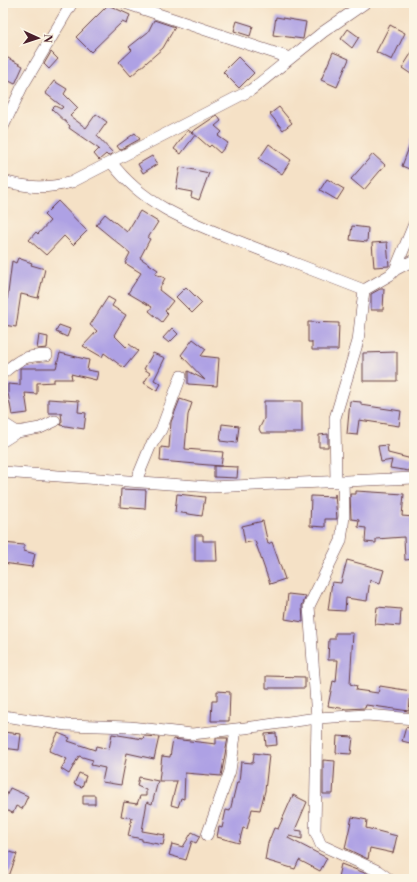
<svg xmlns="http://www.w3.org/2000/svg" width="417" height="882" font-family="'Libre Bodoni',serif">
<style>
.building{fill:#aea1e4}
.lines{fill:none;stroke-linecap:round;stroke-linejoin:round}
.minor-casing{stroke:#643c42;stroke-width:12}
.minor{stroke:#fff;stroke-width:11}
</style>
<rect width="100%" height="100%" fill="#fcf5e5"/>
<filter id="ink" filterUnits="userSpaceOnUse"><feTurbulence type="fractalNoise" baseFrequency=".025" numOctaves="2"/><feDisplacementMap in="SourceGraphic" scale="8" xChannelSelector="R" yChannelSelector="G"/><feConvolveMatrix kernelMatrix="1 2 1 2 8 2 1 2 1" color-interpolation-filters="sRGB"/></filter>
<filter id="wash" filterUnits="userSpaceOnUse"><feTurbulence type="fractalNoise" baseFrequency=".012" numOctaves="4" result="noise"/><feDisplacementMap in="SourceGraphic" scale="16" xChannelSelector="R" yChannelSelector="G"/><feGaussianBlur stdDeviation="0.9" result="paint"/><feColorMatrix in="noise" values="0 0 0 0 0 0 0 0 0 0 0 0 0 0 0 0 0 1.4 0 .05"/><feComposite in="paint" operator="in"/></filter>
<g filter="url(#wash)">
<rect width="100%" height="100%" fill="#f5e1c6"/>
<g id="blocks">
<path class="building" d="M108,5L130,15L127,24L122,22L91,52L76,37Z
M276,17L306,22L303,39L273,35Z
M154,20L175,27L163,48L131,76L119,62L132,50L129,47L148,32Z
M237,21L253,26L250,36L234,31Z
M390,25L405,33L392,60L376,52Z
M348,29L359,37L352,48L341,39Z
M414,49V76L402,68Z
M51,52L58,59L49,69L44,64Z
M333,52L349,59L337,87L321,80Z
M6,57L23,66L15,84L3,78V63Z
M238,57L254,73L239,88L223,72Z
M54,81L67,89L64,94L78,108L70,116L86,128L96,114L107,122L97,136L113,153L108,156L106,154L99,160L94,154L99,149L69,128L70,126L52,109L55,106L61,109L63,107L45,93Z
M279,107L292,123L283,130L270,114Z
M217,115L221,121L215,126L222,132L218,136L228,143L220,153L211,145L209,147L192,132Z
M188,130L195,135L181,154L174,149Z
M135,133L140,139L120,150L117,146Z
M413,137L414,138V171L402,166Z
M269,144L291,160L282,174L259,159Z
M373,154L385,165L364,190L351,179Z
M152,156L157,164L143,173L138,164Z
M180,167L209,173L199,200L191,197L192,192L176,189Z
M327,179L344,189L337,200L320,190Z
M58,201L87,231L73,245L64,236L46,255L29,240L36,232L38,234L50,221L44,215Z
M140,211L158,222L148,238L150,239L140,258L158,270L155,274L165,278L159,290L173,301L165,311L168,314L162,322L149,311L152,307L128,293L141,273L125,263L130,253L96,225L105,214L127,232Z
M352,226L368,228L367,242L350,240Z
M387,242L389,266L374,267L372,243Z
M18,258L32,263L31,265L45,269L38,298L21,294L16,327L4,325L12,261L16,263Z
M186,287L202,303L192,313L176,297Z
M380,289H384L383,310H371V294Z
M108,297L115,301L112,306L126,315L114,335L126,347L129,344L138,351L124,368L104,353L102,357L83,346L97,331L90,325Z
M308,322L339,323L338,350H312V342H308Z
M59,325L70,329L67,337L56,332Z
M172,328L178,334L169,343L163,338Z
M39,335L48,337L47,348L37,349Z
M193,339L206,349L201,356L219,358L217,386L188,384V371L205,380L181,355Z
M397,352V381H363V353Z
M60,353L89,360L87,370L98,372L96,380L71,374L72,379H54V382L37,383V394L25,393L28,413L12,415L8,393V384L20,385V368H56Z
M153,353L165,358L154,380L161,384L157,391L144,383L150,373L144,369Z
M48,399L79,401L78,412L86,413L84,429L60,425L62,421L61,413H48Z
M180,399L192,403L188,415L185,449L223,452L221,466L160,461L161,447L169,448L171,422Z
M264,401H302V433H261L259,429L264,419Z
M350,401L361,402V405L401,411L399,426L359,420L357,435L347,434Z
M222,424L239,426L237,443L220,441Z
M328,434V447H319V435Z
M387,445L388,453L412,459L409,471L390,468L392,460L381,462L378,446Z
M214,466L238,467L237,478L214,477Z
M121,489L146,490L145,509L120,507Z
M356,491L404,494L402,516L414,517V559L405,560L404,537L376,539V543L365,542L366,528L358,527L359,520L351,519L350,494H356Z
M177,494L205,497L202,516L175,512Z
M335,494L337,519H325V527L310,526L311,496L335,497Z
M263,521L268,544L272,542L285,579L270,584L255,541L245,543L242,526Z
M195,535H203V541H216L217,561H195Z
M3,543L24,545V551L35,554L32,567L3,563Z
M347,560L384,570L380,583L370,580L367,601L346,598L345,611L328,610L332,582L341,583Z
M288,594L306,596L302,606L303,622L285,619Z
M377,607L401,609L400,626L375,624Z
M335,633H353L350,684L357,686L356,690L378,693L380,686L411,691L409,711L366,705L365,708L346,709L328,706L333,681L336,682L338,660H328L329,639H335Z
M266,676L305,677V688H266Z
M217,691L230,692L229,721H211L212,701H217Z
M406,727L414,729V744L402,741Z
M3,732L21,734L19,750L3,748Z
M58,733L70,738L68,741L95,750L96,746L109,749L112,734L143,739L144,736L159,737L154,759L127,753L121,785L102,782L105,768L91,765L93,760L79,756L69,774L61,769L67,759L49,751Z
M276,733L277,745L266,746L265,734Z
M337,736L353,737L351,754L336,753Z
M216,738H228L221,776L185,773L184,799L181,798L178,807L171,805L177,781H159L162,756L170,757L173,739L216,744Z
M254,753L269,755L265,791L260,810L252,809L247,829L243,828L239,843L217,837L219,827L222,828L226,810L230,811L237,782H239L241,762L253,763Z
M323,760L335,761L333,794H323Z
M79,773L86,776L82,787L74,784Z
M139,777L158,781L152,804L147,802L142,831L165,835L163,845L142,841V839L128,836L132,818L121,816L124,802L137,804L140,796H146V790L137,786Z
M10,788L28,796L22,809L16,806L13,813L3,809L4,801Z
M83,795H95V804H83Z
M293,795L307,802L295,830L302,831V839L289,836L288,838L327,858L320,871L299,860L295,869L265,860L268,843L274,828L278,829Z
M352,817L367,820L366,828L397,836L393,853L370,848L368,859L345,848Z
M192,832L200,836L196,843L192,841L186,860L169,855L172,844L183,847Z
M3,850L17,854L8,879H3Z
M341,864L370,875L369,879H347L338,877Z"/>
</g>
</g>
<g filter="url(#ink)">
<use href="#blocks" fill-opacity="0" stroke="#643c42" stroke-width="1"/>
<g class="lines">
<g class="minor-casing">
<path id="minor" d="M125,3L290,58
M3,127L22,87L72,3
M111,162C147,210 199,225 253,247C290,261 327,276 364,290
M3,181C30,188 46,189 72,182L251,90L323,32L365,3
M395,270L414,260
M3,373C21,358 24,356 47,355
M3,423L17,432
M3,441L17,432L40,428L55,421
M3,472L211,487L414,478
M136,481L150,447L161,430L181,376
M343,481L344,516L341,541L309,606L317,718L315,831L321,845L378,871L389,879
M336,482L335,418L358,341L364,290L390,275L395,270L414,224
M3,716L67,725L130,727L192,734L245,728L317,718L367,715L414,719
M207,835L230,771L236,729"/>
</g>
<use href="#minor" class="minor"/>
</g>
</g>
<rect width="417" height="882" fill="none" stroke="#fcf5e5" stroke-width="16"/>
<g transform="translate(38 38) rotate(93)" stroke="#fcf5e5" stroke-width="3" paint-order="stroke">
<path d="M0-3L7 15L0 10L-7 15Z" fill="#4a1f2b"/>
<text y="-6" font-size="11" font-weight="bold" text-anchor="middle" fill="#4a1f2b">N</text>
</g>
</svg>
